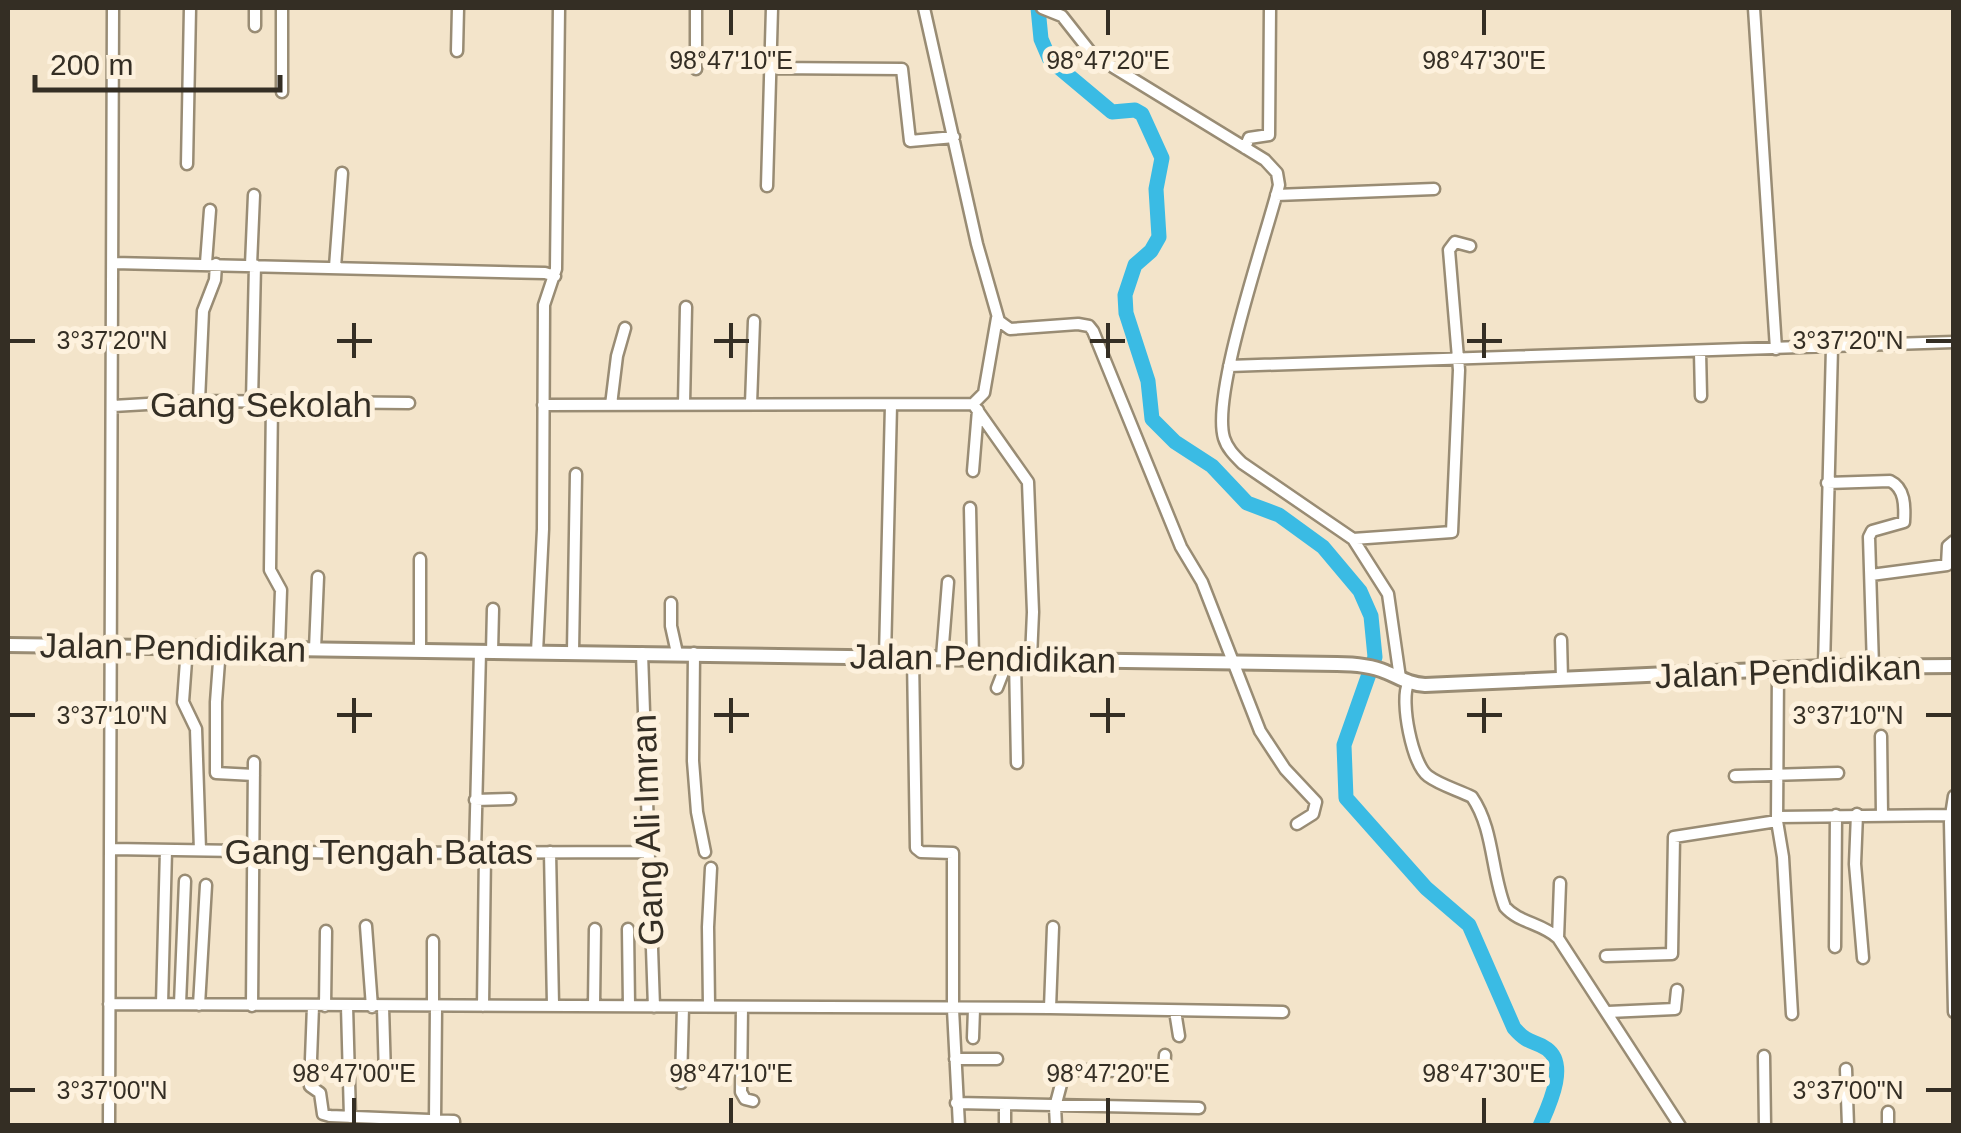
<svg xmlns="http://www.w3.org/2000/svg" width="1961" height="1133" font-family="Arial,sans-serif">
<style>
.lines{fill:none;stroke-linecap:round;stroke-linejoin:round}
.river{stroke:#3abbe4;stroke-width:15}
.minor-casing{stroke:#998c74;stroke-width:15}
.major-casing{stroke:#998c74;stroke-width:18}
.minor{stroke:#fff;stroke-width:10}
.major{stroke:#fff;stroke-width:12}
.ticks{fill:none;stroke:#342e24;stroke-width:4}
.labels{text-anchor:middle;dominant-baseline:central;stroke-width:10;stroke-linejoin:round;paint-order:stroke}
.street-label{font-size:35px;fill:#342e24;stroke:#fdf1dd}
.ticks-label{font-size:25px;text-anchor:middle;fill:#342e24;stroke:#fdf1dd;stroke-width:10;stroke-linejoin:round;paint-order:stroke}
</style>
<rect width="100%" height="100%" fill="#f3e4ca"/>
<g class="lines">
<path class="river" d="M1038,8L1041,39L1050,60L1112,112L1135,110L1142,114L1162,158L1156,189L1159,237L1151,251L1135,265L1125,295L1126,313L1148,381L1152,419L1175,442L1212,466L1247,503L1279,515L1323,547L1360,591L1371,616L1375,657L1344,745L1346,798L1426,888L1469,925L1514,1028C1530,1046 1533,1039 1547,1049C1569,1065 1548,1107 1540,1126"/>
<g class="minor-casing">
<path id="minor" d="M924,8L977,244L999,321L1010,329L1078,324L1089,326L1093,331L1181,547L1202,582L1260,731L1285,769L1316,802L1313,814L1297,824
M1042,8L1062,16L1092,54L1265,160L1277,173L1279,185C1266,237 1211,394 1224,438C1227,448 1234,455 1242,463L1353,539L1388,594L1400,678
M1754,8L1776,349
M255,26V8
M457,51L458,8
M769,68L902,69L910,141L954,137
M696,69V8
M282,92V8
M1245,148L1249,138L1269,135L1270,8
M187,164L190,8
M767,186L772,8
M1276,195L1434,189
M113,263L545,273L555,276
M206,263L210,210
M251,265L254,195
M335,267L342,173
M1700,352L1701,396
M1229,366L1954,342
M199,401L203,311L215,280L216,264
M252,401L255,265
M272,402L270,570L281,590L279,649
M684,404L686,307
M751,404L754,321
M973,404L1028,482L1033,612L1031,658
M543,405L973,404L984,393L997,318
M611,405L617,356L625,328
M113,406L199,401L409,403
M973,471L978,410
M1827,483L1890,481C1905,488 1905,506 1904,522L1872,531L1869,537L1873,667
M970,508L973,658
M1353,539L1452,532L1459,370L1449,250L1455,242L1470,246
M420,559V651
M1871,575L1947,565L1948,546L1954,541
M671,603V626L677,653
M1561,640L1562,679
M187,647L183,702L196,729L200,850
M220,648L216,702V773L254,775
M315,649L318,577
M492,652L493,609
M537,652L543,529L544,305L556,269L559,8
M573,652L576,474
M642,653L654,1007
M694,653L693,761L697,812L705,852
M885,657L891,405
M913,657L916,848L921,852L953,853V1009L959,1126
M942,657L948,582
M1015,659L1017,763
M1824,667L1832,347
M1778,669L1777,821L1783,857L1792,1014
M1408,684C1400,701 1412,764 1428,776C1440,785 1458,790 1472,797C1494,829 1491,872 1505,907C1519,923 1542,923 1558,938L1680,1126
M997,688L1004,670V658
M1881,736L1882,814
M1735,776L1838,773
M1954,796L1950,822L1954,1012
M475,800L510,799
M1857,814L1855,864L1863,958
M1777,817L1950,815
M111,849L361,853L647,852
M550,852L553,1005
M475,853L480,652
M366,926L372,1007
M628,929L629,1006
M1558,938L1560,883
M433,941V1006
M1835,947L1836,815
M1606,956L1672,954L1674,837L1777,821
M109,1004L1050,1008L1283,1012
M162,1004L166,850
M180,1004L185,881
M199,1005L206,885
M594,1005L595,929
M252,1006L254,762
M313,1006L310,1086L320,1093L323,1114L330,1116
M325,1006L326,931
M347,1006L350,1117
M483,1006L485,853
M709,1006L708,927L711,868
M383,1007L385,1076
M742,1007L741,1092L745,1099L753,1101
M1050,1008L1053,927
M1175,1011L1179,1036
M1608,1012L1675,1009L1677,990
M973,1038L974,1009
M1764,1056L1765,1126
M955,1059H997
M1846,1069L1848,1126
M681,1083L683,1007
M956,1103L1199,1108
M1005,1106V1126
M1888,1112V1126
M330,1116L454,1121V1126
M435,1120L436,1007
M109,1126L113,8
M1056,1126L1055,1107L1064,1073L1079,1070L1164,1072L1165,1055"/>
</g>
<g class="major-casing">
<path id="major" d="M8,645L1337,664C1354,664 1370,665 1386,672C1401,678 1409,684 1425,685L1824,667L1954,666"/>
</g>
<use href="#minor" class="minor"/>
<use href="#major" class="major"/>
</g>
<path class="ticks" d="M731,10V35M1108,10V35M1484,10V35M354,323V358M731,323V358M1108,323V358M1484,323V358M10,341H35M337,341H372M714,341H749M1090,341H1125M1467,341H1502M1926,341H1951M354,698V733M731,698V733M1108,698V733M1484,698V733M10,715H35M337,715H372M714,715H749M1090,715H1125M1467,715H1502M1926,715H1951M10,1090H35M1926,1090H1951M354,1098V1123M731,1098V1123M1108,1098V1123M1484,1098V1123"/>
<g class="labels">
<g class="street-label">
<text x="261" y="404">Gang Sekolah</text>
<text transform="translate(173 647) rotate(1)">Jalan Pendidikan</text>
<text transform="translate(983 658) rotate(1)">Jalan Pendidikan</text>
<text transform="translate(1788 671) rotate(-2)">Jalan Pendidikan</text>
<text transform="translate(647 830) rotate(-92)">Gang Ali Imran</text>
<text x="379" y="851">Gang Tengah Batas</text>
</g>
</g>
<g class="ticks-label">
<text x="731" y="69">98°47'10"E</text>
<text x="1108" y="69">98°47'20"E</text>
<text x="1484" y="69">98°47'30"E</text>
<text x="112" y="349">3°37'20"N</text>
<text x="1848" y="349">3°37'20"N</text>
<text x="112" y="724">3°37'10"N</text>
<text x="1848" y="724">3°37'10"N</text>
<text x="354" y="1082">98°47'00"E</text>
<text x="731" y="1082">98°47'10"E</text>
<text x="1108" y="1082">98°47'20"E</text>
<text x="1484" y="1082">98°47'30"E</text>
<text x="112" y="1099">3°37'00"N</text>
<text x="1848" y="1099">3°37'00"N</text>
</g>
<rect width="1961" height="1133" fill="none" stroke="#342e24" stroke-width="20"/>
<path d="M35 75v15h245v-15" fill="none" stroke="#342e24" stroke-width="5"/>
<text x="50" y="75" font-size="30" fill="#342e24" stroke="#fdf1dd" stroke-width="8" paint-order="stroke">200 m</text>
</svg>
